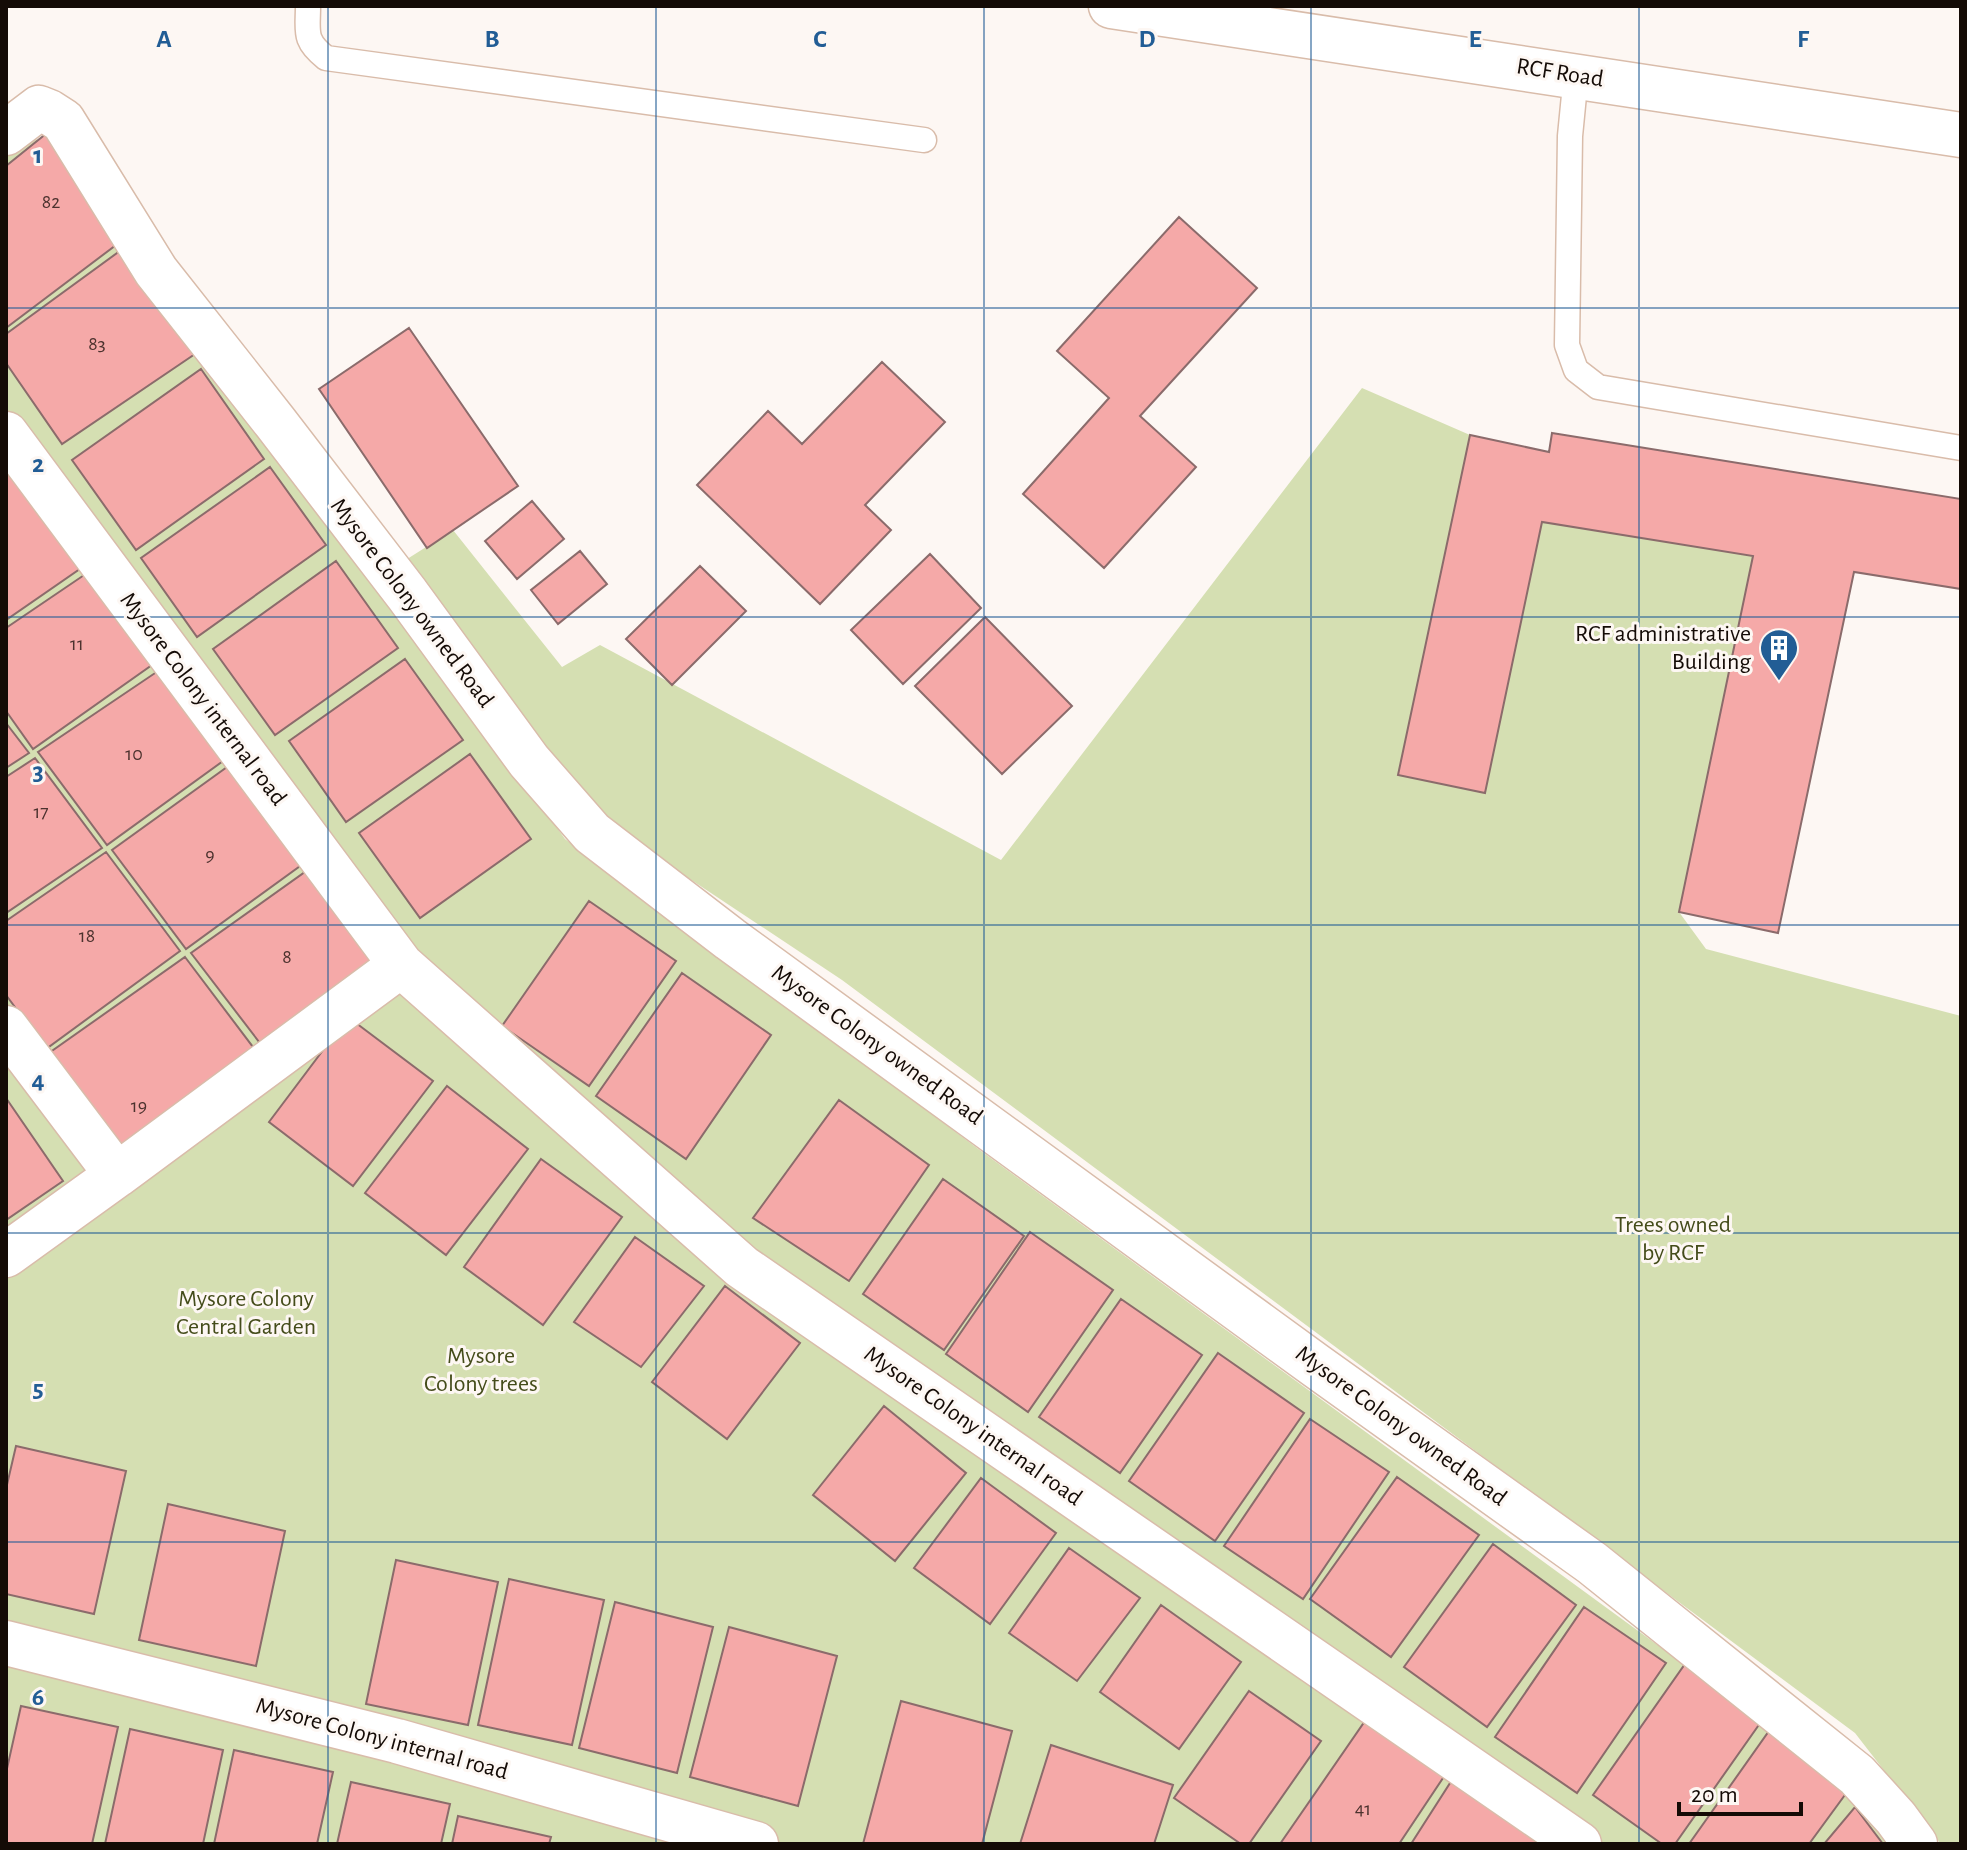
<svg xmlns="http://www.w3.org/2000/svg" width="1967" height="1850" font-family="'Alegreya Sans',sans-serif">
<style>
.green{fill:#d5dfb2}
.building{fill:#f5a9a8;stroke:#8b6b6b;stroke-width:2}
.lines{fill:none;stroke-linecap:round;stroke-linejoin:round}
.lane-casing{stroke:#d9bcaa;stroke-width:27}
.street-casing{stroke:#d9bcaa;stroke-width:47}
.secondary-casing{stroke:#d9bcaa;stroke-width:47}
.lane{stroke:#fff;stroke-width:24}
.street{stroke:#fff;stroke-width:44}
.secondary{stroke:#fff;stroke-width:44}
.grid{fill:none;stroke:#225d95;stroke-width:2;stroke-opacity:0.55}
.labels{text-anchor:middle;dominant-baseline:central;stroke-width:6;stroke-linejoin:round;paint-order:stroke}
.number-label{font-size:20px;fill:#4c322e}
.street-label{font-size:24px;fill:#140b06;stroke:#fdf7f3}
.poi-label{font-size:24px;fill:#140b06;stroke:#fdf7f3;text-anchor:end}
.park-label{font-size:24px;fill:#444c1a;stroke:#fdf7f3}
.grid-label{font-size:26px;text-anchor:middle;font-weight:bold;fill:#225d95;stroke:#fdf7f3;stroke-width:6;stroke-linejoin:round;paint-order:stroke}
</style>
<rect width="100%" height="100%" fill="#fdf7f3"/>
<path class="green" d="M6,100L395,602L565,839L981,1151L1856,1790L1895,1844H6Z
M1362,388L1470,435L1398,774L1485,792L1542,522L1753,556L1679,912L1706,949L1961,1016V1844H1941L1855,1733L842,980L577,804L404,561L453,530L562,667L600,645L1001,860Z"/>
<path class="building" d="M47,133L124,239L6,328V166Z
M1179,217L1257,288L1140,416L1196,467L1104,568L1023,494L1109,398L1057,351Z
M128,245L195,354L62,444L6,363V334Z
M409,328L518,486L427,548L319,389Z
M882,362L945,422L865,505L891,530L820,604L697,485L768,411L802,444Z
M201,369L264,459L136,550L72,460Z
M1552,433L1961,499V589L1854,572L1778,933L1679,912L1753,556L1542,522L1485,793L1398,775L1470,435L1549,452Z
M6,465L87,564L6,620Z
M270,467L326,545L197,637L141,558Z
M532,501L564,539L517,579L485,541Z
M580,551L607,584L558,624L531,590Z
M930,554L981,608L903,684L851,630Z
M336,561L398,648L275,735L213,649Z
M700,566L746,611L672,685L626,639Z
M93,569L159,660L33,749L6,711V628Z
M985,617L1072,706L1002,774L915,686Z
M405,659L463,740L346,822L289,741Z
M164,667L230,756L107,845L38,752Z
M6,723L29,753L6,768Z
M470,754L531,839L420,918L359,833Z
M35,758L102,848L6,913V777Z
M234,762L307,861L186,949L112,850Z
M106,852L180,951L46,1049L6,995V921Z
M312,867L383,961L266,1051L191,953Z
M589,901L676,961L589,1086L502,1026Z
M185,957L259,1055L123,1157L49,1053Z
M682,973L771,1035L686,1159L596,1096Z
M348,1017L433,1081L353,1186L269,1122Z
M447,1086L528,1149L446,1255L365,1193Z
M6,1098L63,1181L6,1220Z
M839,1100L929,1165L849,1281L753,1218Z
M541,1159L622,1217L543,1325L464,1267Z
M943,1179L1024,1236L944,1350L863,1294Z
M1030,1232L1113,1290L1028,1412L946,1354Z
M635,1237L704,1286L641,1367L574,1322Z
M725,1286L800,1343L727,1439L652,1382Z
M1121,1299L1202,1355L1120,1473L1039,1417Z
M1218,1353L1304,1413L1215,1541L1129,1481Z
M884,1406L966,1473L895,1561L813,1495Z
M1310,1419L1389,1472L1303,1599L1224,1546Z
M16,1446L126,1471L94,1614L6,1594V1489Z
M1397,1477L1479,1535L1391,1657L1310,1599Z
M981,1478L1056,1533L990,1624L914,1568Z
M168,1504L285,1531L256,1666L139,1640Z
M1493,1544L1576,1605L1487,1727L1404,1667Z
M1069,1548L1140,1598L1077,1681L1009,1633Z
M396,1560L498,1582L468,1725L366,1704Z
M509,1579L604,1600L572,1745L478,1725Z
M615,1602L713,1627L677,1773L579,1748Z
M1161,1605L1241,1662L1179,1749L1100,1692Z
M1584,1607L1666,1663L1577,1793L1495,1737Z
M729,1627L837,1656L798,1806L690,1777Z
M1685,1664L1763,1719L1675,1844H1662L1593,1795Z
M1249,1691L1321,1741L1249,1844H1241L1174,1798Z
M901,1701L1012,1731L982,1844H863Z
M21,1706L118,1727L92,1844H6V1773Z
M1365,1721L1445,1775L1399,1844H1280Z
M130,1729L223,1750L203,1844H105Z
M1769,1731L1850,1788L1809,1844H1689Z
M1051,1745L1173,1785L1154,1844H1020Z
M234,1750L333,1772L317,1844H214Z
M1452,1780L1539,1840L1536,1844H1411Z
M351,1782L450,1804L441,1844H337Z
M1855,1807L1883,1844H1824Z
M458,1816L551,1837L549,1844H452Z"/>
<g class="lines">
<g class="lane-casing">
<path id="lane" d="M308,6C308,32 303,40 326,58L924,140
M1576,75L1570,136L1567,345L1576,370L1598,387L1961,448"/>
</g>
<g class="street-casing">
<path id="street" d="M6,133L39,108L49,112L63,121L156,271L275,422L407,594L529,761L592,833L730,939L1315,1365L1592,1563L1857,1775L1896,1818L1915,1844
M6,434L401,965L742,1267L1579,1844
M6,1028L117,1175L401,965
M6,1255L117,1175
M6,1643L397,1741L756,1844"/>
</g>
<g class="secondary-casing">
<path id="secondary" d="M1111,6L1961,135"/>
</g>
<use href="#lane" class="lane"/>
<use href="#street" class="street"/>
<use href="#secondary" class="secondary"/>
</g>
<path class="grid" d="M328,6V1844M656,6V1844M984,6V1844M1311,6V1844M1639,6V1844M6,308H1961M6,617H1961M6,925H1961M6,1233H1961M6,1542H1961"/>
<defs>
<g id="building-pin" transform="scale(2)"><path d="M0 17L-7.5 6A9.5 9.5 0 1 1 7.5 6Z" fill="#225d95" stroke="#fdf7f3"/><path d="M-4-6H4V6H1V3H-1V6H-4ZM-2.5-4.3h1.7v1.8h-1.7ZM.8-4.3h1.7v1.8H.8ZM-2.5-1h1.7V.8h-1.7ZM.8-1h1.7V.8H.8Z" fill="#fff"/></g>
</defs>
<g fill-rule="evenodd">
<use href="#building-pin" x="1779" y="648"/>
</g>
<g class="labels">
<g class="number-label">
<text x="51" y="202">82</text>
<text x="97" y="344">83</text>
<text x="77" y="644">11</text>
<text x="134" y="754">10</text>
<text x="41" y="812">17</text>
<text x="210" y="855">9</text>
<text x="87" y="936">18</text>
<text x="287" y="957">8</text>
<text x="139" y="1106">19</text>
<text x="1363" y="1809">41</text>
</g>
<g class="street-label">
<text transform="translate(1560 73) rotate(9)">RCF Road</text>
<text transform="translate(412 603) rotate(53)">Mysore Colony owned Road</text>
<text transform="translate(203 699) rotate(53)">Mysore Colony internal road</text>
<text transform="translate(877 1045) rotate(36)">Mysore Colony owned Road</text>
<text transform="translate(973 1426) rotate(35)">Mysore Colony internal road</text>
<text transform="translate(1401 1426) rotate(36)">Mysore Colony owned Road</text>
<text transform="translate(382 1739) rotate(15)">Mysore Colony internal road</text>
</g>
<g class="poi-label">
<text x="1751" y="634">RCF administrative<tspan x="1751" dy="28">Building</tspan></text>
</g>
<g class="park-label">
<text x="1673" y="1225">Trees owned<tspan x="1673" dy="28">by RCF</tspan></text>
<text x="246" y="1299">Mysore Colony<tspan x="246" dy="28">Central Garden</tspan></text>
<text x="481" y="1356">Mysore<tspan x="481" dy="28">Colony trees</tspan></text>
</g>
</g>
<g class="grid-label">
<text x="164" y="47">A</text>
<text x="492" y="47">B</text>
<text x="820" y="47">C</text>
<text x="1147" y="47">D</text>
<text x="1475" y="47">E</text>
<text x="1803" y="47">F</text>
<text x="38" y="163">1</text>
<text x="38" y="472">2</text>
<text x="38" y="780">3</text>
<text x="38" y="1088">4</text>
<text x="38" y="1397">5</text>
<text x="38" y="1705">6</text>
</g>
<rect width="1967" height="1850" fill="none" stroke="#140b06" stroke-width="16"/>
<path d="M1679 1802v12h122v-12" fill="none" stroke="#140b06" stroke-width="4"/>
<text x="1691" y="1802" font-size="24" fill="#140b06" stroke="#fdf7f3" stroke-width="6" paint-order="stroke">20 m</text>
</svg>
